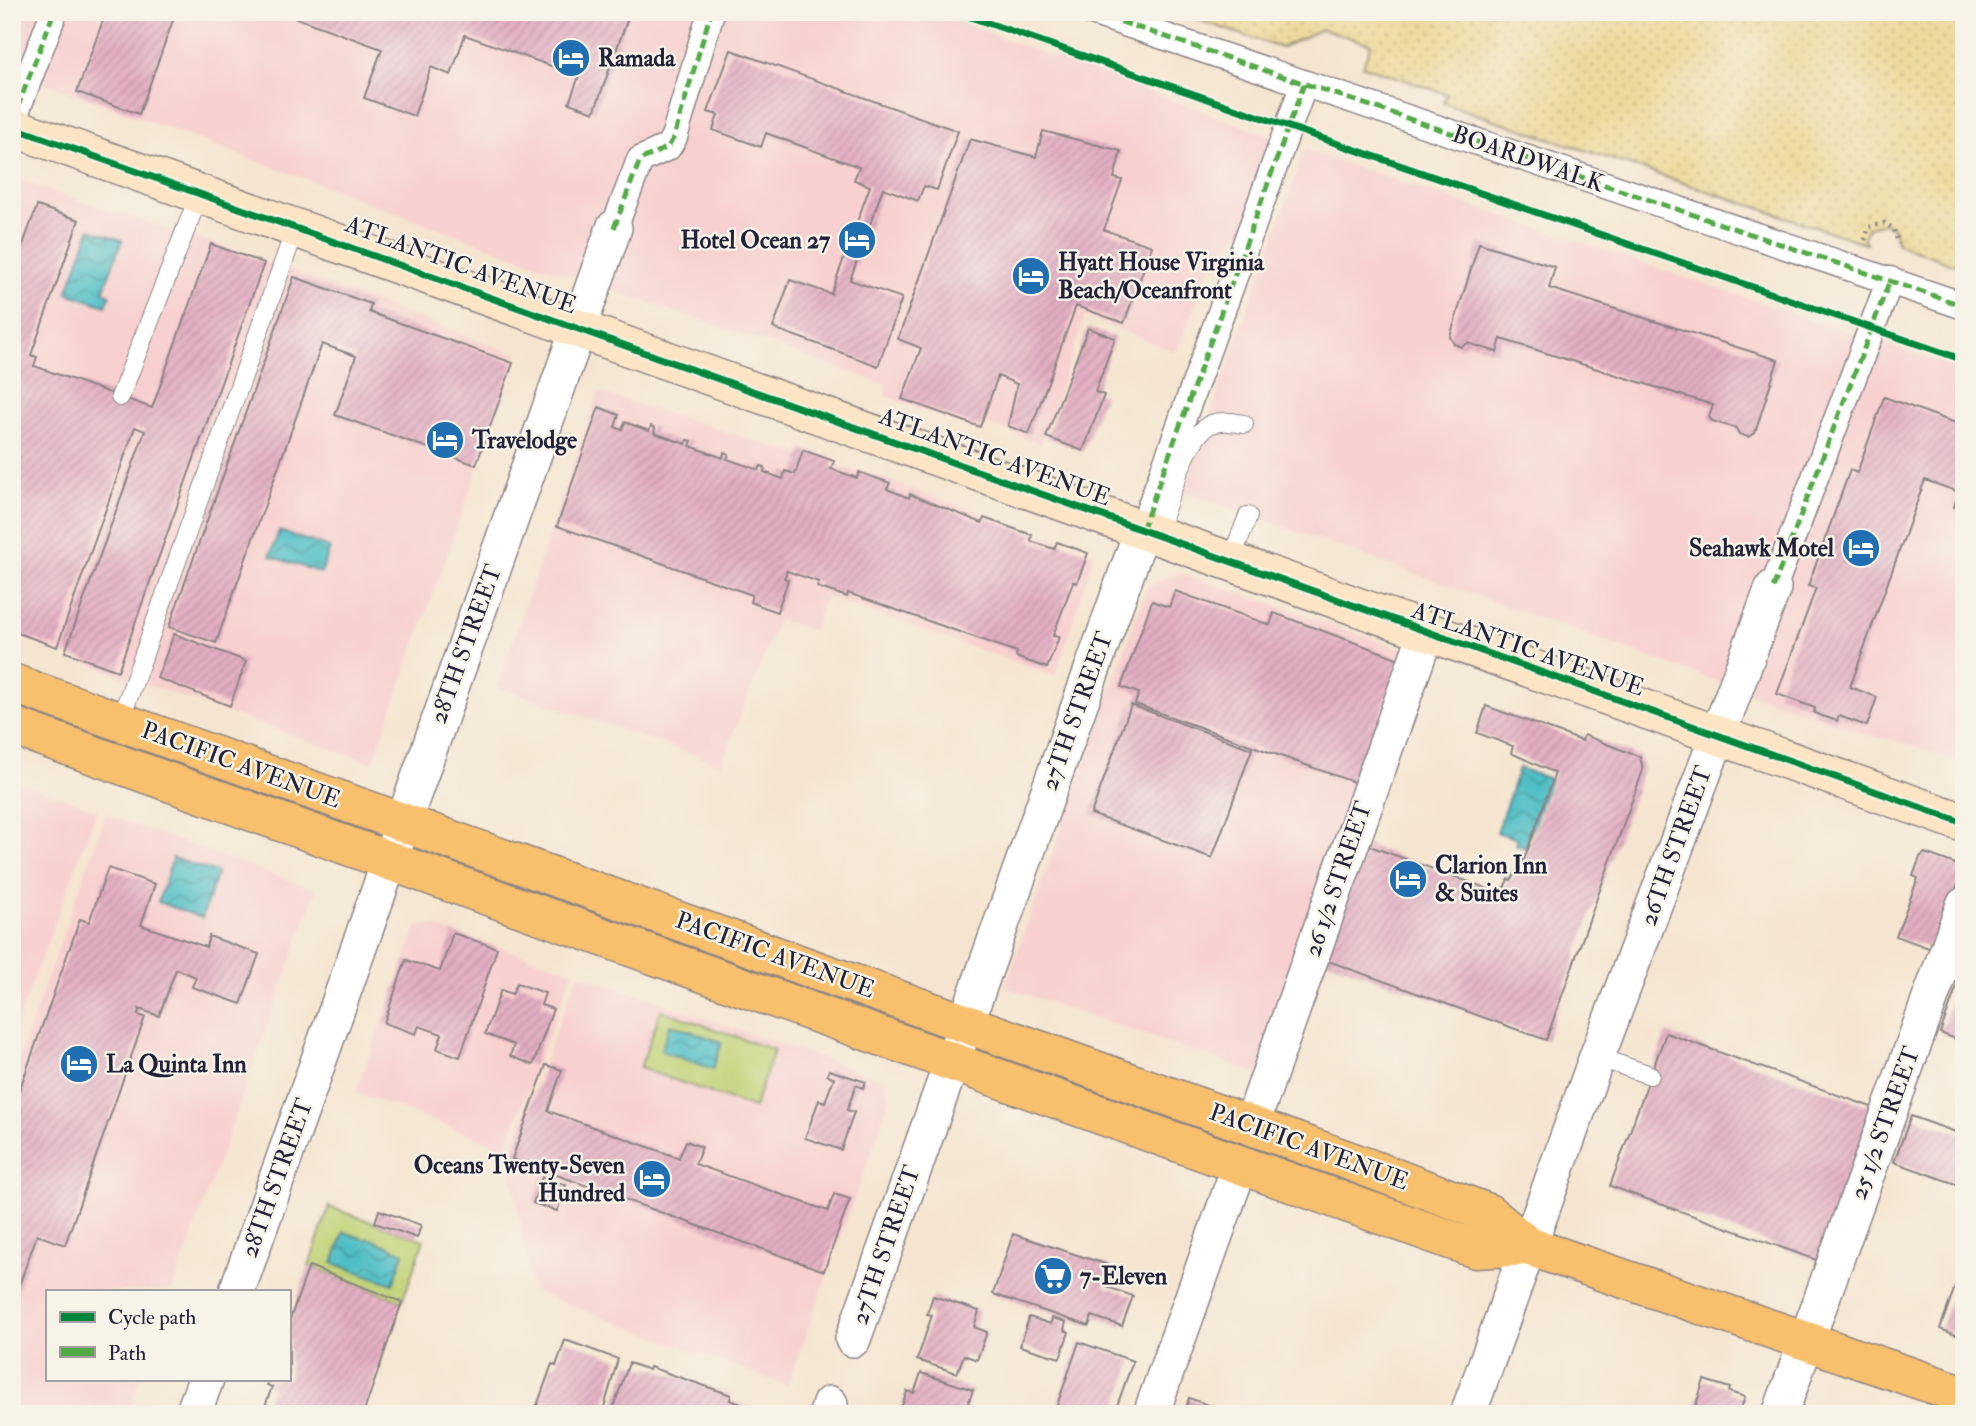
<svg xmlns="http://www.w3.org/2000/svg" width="1976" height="1426" font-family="'IM FELL Double Pica',serif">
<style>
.built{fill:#f7d0cf}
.sand{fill:url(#sand-dots);stroke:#887e6c;stroke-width:2}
.garden{fill:#c0d275;stroke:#717a58;stroke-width:2}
.water{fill:url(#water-waves);stroke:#397080;stroke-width:2}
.building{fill:url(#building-hatch)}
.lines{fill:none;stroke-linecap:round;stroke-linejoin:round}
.service-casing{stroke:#8c8486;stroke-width:20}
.pedestrian-casing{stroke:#8c8486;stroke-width:29}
.minor-casing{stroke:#8c8486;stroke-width:38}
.secondary-casing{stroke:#8c8486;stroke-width:41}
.trunk-casing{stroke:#8c8486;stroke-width:41}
.path{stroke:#8c8486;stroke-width:4.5;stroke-dasharray:2 5;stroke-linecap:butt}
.service{stroke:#fff;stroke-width:18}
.pedestrian{stroke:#fff;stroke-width:26}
.minor{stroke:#fff;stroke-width:35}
.secondary{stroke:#fce5c4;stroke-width:38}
.trunk{stroke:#f8bf6c;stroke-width:38}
.quiet{stroke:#53aa46;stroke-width:5;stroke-dasharray:10 5;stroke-linecap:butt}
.cycleway-casing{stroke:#f7f3e8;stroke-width:11}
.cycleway{stroke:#00873e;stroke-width:7}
.labels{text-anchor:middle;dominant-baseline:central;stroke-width:5;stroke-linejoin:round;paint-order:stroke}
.poi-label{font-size:24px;font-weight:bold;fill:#22223b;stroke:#f7f3e8;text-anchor:start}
.street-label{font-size:24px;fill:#22223b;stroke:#f7f3e8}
</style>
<defs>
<pattern id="sand-dots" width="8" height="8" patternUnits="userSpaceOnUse" patternTransform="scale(1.75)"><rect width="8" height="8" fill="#eeda9e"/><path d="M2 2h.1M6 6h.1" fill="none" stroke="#ccbb89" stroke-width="1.8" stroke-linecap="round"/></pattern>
<pattern id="water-waves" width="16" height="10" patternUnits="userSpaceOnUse" patternTransform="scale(1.75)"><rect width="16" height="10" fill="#50bfc6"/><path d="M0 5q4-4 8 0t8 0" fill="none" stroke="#429ba2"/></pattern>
<pattern id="building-hatch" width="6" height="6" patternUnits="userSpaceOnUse" patternTransform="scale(1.75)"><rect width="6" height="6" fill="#e3afc2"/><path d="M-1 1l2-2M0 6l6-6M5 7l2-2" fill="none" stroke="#c296a8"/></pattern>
</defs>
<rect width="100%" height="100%" fill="#f7f3e8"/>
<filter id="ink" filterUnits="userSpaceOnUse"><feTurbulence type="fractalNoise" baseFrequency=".0143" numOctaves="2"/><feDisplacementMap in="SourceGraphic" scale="14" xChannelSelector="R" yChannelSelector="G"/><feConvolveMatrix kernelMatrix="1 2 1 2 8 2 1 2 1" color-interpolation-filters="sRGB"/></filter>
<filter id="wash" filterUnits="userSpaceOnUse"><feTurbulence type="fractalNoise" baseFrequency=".00686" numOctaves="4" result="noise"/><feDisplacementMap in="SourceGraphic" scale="28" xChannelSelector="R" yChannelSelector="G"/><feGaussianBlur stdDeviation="1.57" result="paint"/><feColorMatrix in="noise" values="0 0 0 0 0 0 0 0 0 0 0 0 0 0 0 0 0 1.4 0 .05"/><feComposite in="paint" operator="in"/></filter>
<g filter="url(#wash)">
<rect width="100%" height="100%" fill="#f5e5d0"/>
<path class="built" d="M12,12H931L1278,139L1246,226L1212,265L1176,352L1085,316L1041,444L986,423L982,432L885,396L886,384L534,263L12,71Z
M1305,150L1964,371V764L1905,743L1868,735L1183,491Z
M12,175L45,190L231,249L518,355L373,763L107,671L12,634Z
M599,392L799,455L802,448L836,459L834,466L867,473L1094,554L1055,676L825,596L813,631L778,620L721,764L497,686Z
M1179,573L1410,651L1262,1075L1005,987L1147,587Z
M12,780L97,810L12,1036Z
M106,815L316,890L172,1291H47V1379H140L128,1414H12V1077Z
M430,925L573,971L506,1148L356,1092L417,927Z
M578,974L884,1080L890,1099L787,1386L533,1291L508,1156Z"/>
<path class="sand" d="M1175,12H1964V268L1898,244L1894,229L1884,223L1869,227L1863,237L1867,244L1443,103L1447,94L1363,66L1371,44L1321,29L1281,48Z"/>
<path class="garden" d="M661,1010L774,1050L754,1108L640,1068Z
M329,1207L424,1240L402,1302L309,1266Z"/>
<path class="water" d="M90,229L122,240L103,292L110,295L106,306L67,293Z
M279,531L330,548L321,573L270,556Z
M1519,768L1550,779L1525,848L1516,845L1518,839L1497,832Z
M173,858L217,873L202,918L158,902Z
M670,1024L722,1042L713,1069L661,1051Z
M344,1232L367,1240L369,1238L404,1253L393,1284L333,1263Z"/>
<g id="blocks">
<path class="building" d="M106,12H176L139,114L77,92Z
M280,12H630L594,112L569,103L579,76L465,35L451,75L431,67L414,116L364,98L382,49Z
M731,50L958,131L937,190L924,186L918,201L883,188L850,280L902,298L878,366L773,328L790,280L831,294L870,186L854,180L859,167L766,133L761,147L713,130L718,115L708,112Z
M1043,131L1121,151L1114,178L1122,180L1104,230L1152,246L1124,323L1076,306L1029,434L1008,426L1017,384L998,376L980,427L902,399L921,348L898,339L970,139L1036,157Z
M37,206L79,220L31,355L37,357L34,366L152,408L211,244L264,263L118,671L65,652L145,431L135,427L57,647L12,631V275Z
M1479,243L1555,267L1549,288L1778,360L1755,433L1748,437L1739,434L1736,428L1712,421L1709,417L1713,405L1501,339L1497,352L1468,343L1461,347L1454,344L1450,337Z
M294,277L371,304L369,312L513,363L476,465L335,415L356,356L322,344L216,643L169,627Z
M1088,328L1115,338L1095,392L1104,395L1083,451L1046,437Z
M1884,397L1964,426V510L1954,507L1959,492L1925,480L1850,687L1877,697L1867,726L1839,716L1837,721L1814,713L1815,708L1777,694L1816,588L1808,586L1850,470L1857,473Z
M599,407L619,415L615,427L622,430L625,422L649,431L651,426L655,428L654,433L686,444L687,440L692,441L690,446L723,458L724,452L729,454L727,459L759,470L761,466L765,467L764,472L783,479L785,471L795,474L803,450L834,461L831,469L857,478L859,472L890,483L887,489L909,498L910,494L982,523L984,518L1032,535L1031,541L1054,549L1057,542L1088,553L1077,583L1073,582L1053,636L1059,637L1047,668L1016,657L1017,652L848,593L847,597L817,587L819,582L787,571L784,578L788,580L777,612L750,602L752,595L557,526Z
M1175,591L1270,625L1274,613L1400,659L1356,783L1135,704L1139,693L1121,687L1152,601L1169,607Z
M174,634L246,661L230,706L157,678Z
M1131,705L1252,749L1212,858L1091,814Z
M1486,706L1582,741L1584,735L1640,757L1643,770L1546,1040L1325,960L1367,845L1502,894L1508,879L1511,880L1524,860L1555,773L1511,753L1513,746L1477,733Z
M1925,853L1964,867L1934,950L1896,936L1918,878L1913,876L1920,857Z
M108,868L155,884L141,925L206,947L209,936L259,954L241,1004L192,987L196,977L176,969L159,1016L139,1009L138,1015L145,1017L65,1245L37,1235L12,1305V1111L80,919L89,922Z
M453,933L497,948L460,1057L437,1049L442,1034L419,1026L416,1034L384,1023L406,960L440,971Z
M1963,969H1964V1042L1940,1033Z
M517,983L545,993L541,1005L553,1009L533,1065L510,1056L514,1045L485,1034L501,990L512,994Z
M1666,1033L1877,1109L1822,1262L1610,1186Z
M546,1065L562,1070L548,1111L679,1158L686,1141L702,1147L695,1164L828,1211L834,1194L850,1199L824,1271L512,1159Z
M829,1070L866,1082L863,1088L856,1085L847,1110L854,1112L841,1150L805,1138L819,1100L825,1102L834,1078L827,1075Z
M1911,1116L1964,1135V1187L1894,1162Z
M542,1177L566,1185L557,1211L533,1203Z
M379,1210L421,1225L417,1238L375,1223Z
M1013,1234L1111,1266L1104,1286L1133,1296L1122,1326L1092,1316L1089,1326L993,1294Z
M1963,1264H1964V1338L1940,1329Z
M309,1266L402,1302L363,1414H262L272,1387L267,1385L269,1379H289V1322Z
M933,1296L979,1311L974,1327L987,1332L977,1360L964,1355L957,1373L917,1360L932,1315L927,1314Z
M1029,1317L1051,1324L1052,1318L1066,1322L1064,1330L1069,1332L1060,1358L1020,1346Z
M565,1340L618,1359L602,1414H534L552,1364L556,1366Z
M1079,1342L1133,1361L1114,1414H1064L1055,1411Z
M629,1363L649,1370L650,1367L731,1395L730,1400L754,1409L752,1414H611Z
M921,1373L973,1390L964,1414H905L907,1408L902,1406L907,1391L914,1393Z
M1704,1380L1730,1388L1729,1392L1745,1397L1739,1414H1693Z
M1189,1398L1230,1413V1414H1184Z"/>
</g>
</g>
<g filter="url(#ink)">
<use href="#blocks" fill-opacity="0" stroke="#8c8486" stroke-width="2"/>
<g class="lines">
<g class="service-casing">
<path id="service" d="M120,397L200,193
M1156,536C1166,510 1186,435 1211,424C1223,420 1232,422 1244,424
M1230,562L1248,516
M120,721L296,227
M1597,1057L1650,1075"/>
</g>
<g class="pedestrian-casing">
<path id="pedestrian" d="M1092,12L1964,306
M12,122L54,12
M614,228L640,160L668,147L674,137L711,12
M1142,530L1304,84
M1773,588L1890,280"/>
</g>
<g class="minor-casing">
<path id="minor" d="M1251,1126L1426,633
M237,1291L614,228
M853,1339L1142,530
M193,1414L206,1379
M827,1414L830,1404
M1151,1414L1240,1165
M1468,1414L1597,1057L1773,588
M1780,1414L1964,905"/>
</g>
<g class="secondary-casing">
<path id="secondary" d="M12,127L1964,823"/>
</g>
<g class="trunk-casing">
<path id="trunk" d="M12,683L1350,1161L1488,1213L1528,1246L1964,1395
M12,726L1476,1249L1528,1246"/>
</g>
<path class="path" d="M1865,240L1869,227L1884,223L1894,229L1898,244"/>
<use href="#service" class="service"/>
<use href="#pedestrian" class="pedestrian"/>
<use href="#minor" class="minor"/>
<use href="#secondary" class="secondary"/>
<use href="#trunk" class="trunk"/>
<path class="quiet" d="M1092,12L1964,306
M12,122L54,12
M614,228L640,160L668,147L674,137L711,12
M1142,530L1304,84
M1773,588L1890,280"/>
<g class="cycleway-casing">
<path id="cycleway" d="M956,12L1964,360
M12,127L1964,823"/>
</g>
<use href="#cycleway" class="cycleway"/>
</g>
</g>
<defs>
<g id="hotel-disc" transform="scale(2.0125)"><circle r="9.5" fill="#1f6fb2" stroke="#f7f3e8"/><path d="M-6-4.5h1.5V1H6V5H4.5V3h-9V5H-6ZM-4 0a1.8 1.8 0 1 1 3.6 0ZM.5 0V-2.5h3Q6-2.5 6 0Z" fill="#fff"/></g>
<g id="supermarket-disc" transform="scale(2.0125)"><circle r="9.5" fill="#1f6fb2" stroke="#f7f3e8"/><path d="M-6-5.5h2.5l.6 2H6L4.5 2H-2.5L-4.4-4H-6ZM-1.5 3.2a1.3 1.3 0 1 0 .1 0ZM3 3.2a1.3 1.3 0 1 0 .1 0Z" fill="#fff"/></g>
</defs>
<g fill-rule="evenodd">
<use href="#hotel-disc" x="571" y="58"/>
<use href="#hotel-disc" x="857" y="240"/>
<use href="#hotel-disc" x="1031" y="276"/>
<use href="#hotel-disc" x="445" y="440"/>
<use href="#hotel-disc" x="1861" y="548"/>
<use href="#hotel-disc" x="1408" y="879"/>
<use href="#hotel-disc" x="79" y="1064"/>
<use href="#hotel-disc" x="652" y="1179"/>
<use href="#supermarket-disc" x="1053" y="1276"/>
</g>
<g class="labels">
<g class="poi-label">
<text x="598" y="58">Ramada</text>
<text x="830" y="240" text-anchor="end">Hotel Ocean 27</text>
<text x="1058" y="262">Hyatt House Virginia<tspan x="1058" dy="28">Beach/Oceanfront</tspan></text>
<text x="472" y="440">Travelodge</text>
<text x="1834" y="548" text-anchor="end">Seahawk Motel</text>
<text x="1435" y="865">Clarion Inn<tspan x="1435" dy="28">&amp; Suites</tspan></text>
<text x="106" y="1064">La Quinta Inn</text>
<text x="625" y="1165" text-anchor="end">Oceans Twenty-Seven<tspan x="625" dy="28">Hundred</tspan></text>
<text x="1080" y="1276">7-Eleven</text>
</g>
<g class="street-label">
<text transform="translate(1528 159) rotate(19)">BOARDWALK</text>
<text transform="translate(461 265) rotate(20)">ATLANTIC AVENUE</text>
<text transform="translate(995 457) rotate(20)">ATLANTIC AVENUE</text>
<text transform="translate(466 644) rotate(-70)">28TH STREET</text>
<text transform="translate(1528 649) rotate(19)">ATLANTIC AVENUE</text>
<text transform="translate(1077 711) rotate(-70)">27TH STREET</text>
<text transform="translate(241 765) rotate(20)">PACIFIC AVENUE</text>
<text transform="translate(1676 846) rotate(-70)">26TH STREET</text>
<text transform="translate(1338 879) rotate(-71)">26 1/2 STREET</text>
<text transform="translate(775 955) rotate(20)">PACIFIC AVENUE</text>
<text transform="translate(1885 1123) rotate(-70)">25 1/2 STREET</text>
<text transform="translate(1309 1147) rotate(20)">PACIFIC AVENUE</text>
<text transform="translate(277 1178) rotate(-70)">28TH STREET</text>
<text transform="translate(886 1245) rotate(-71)">27TH STREET</text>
</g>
</g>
<rect width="1976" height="1426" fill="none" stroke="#f7f3e8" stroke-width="42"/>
<rect x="46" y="1290" width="245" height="91" fill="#f7f3e8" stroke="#a29fa3" stroke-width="2"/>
<rect x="60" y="1312" width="35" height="10" fill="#00873e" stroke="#a29fa3" stroke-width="2"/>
<text x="108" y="1324" font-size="21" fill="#22223b">Cycle path</text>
<rect x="60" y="1347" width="35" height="10" fill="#53aa46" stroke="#a29fa3" stroke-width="2"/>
<text x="108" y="1360" font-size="21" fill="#22223b">Path</text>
</svg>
